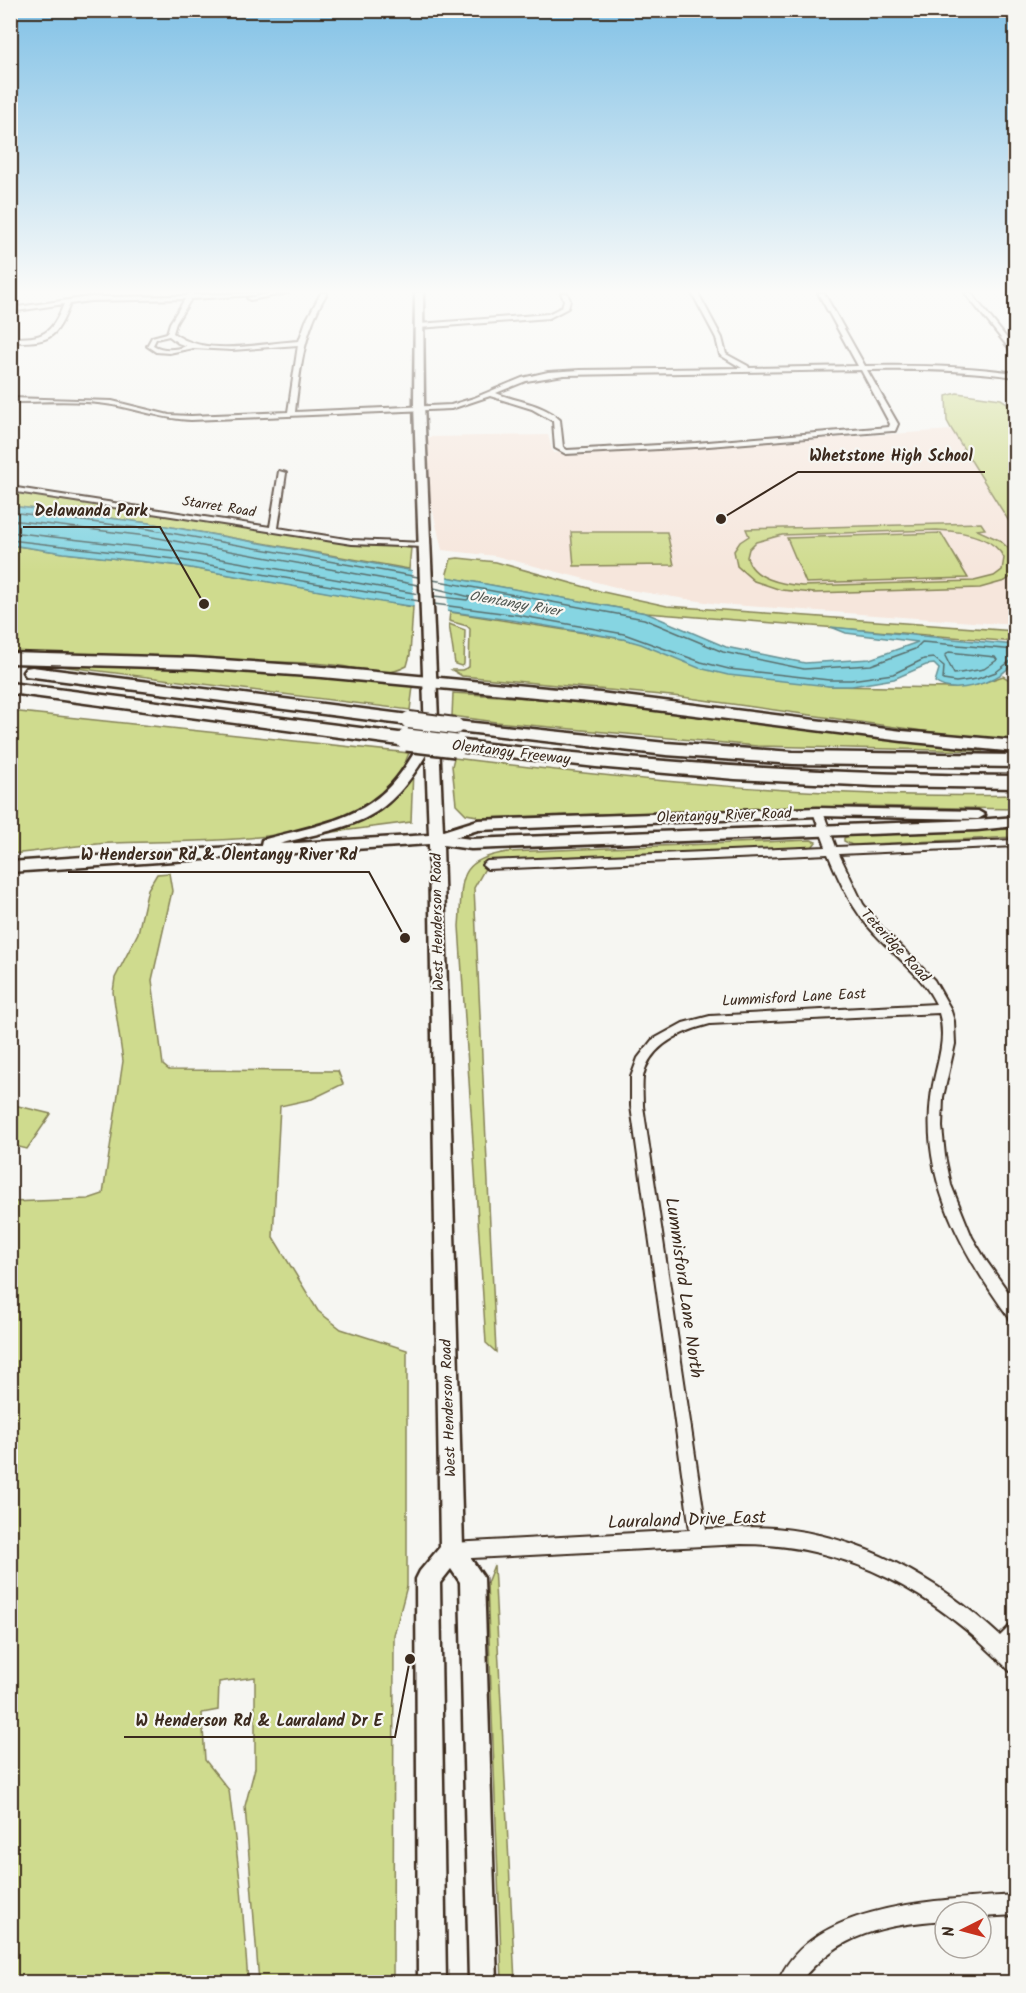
<svg xmlns="http://www.w3.org/2000/svg" width="1026" height="1993" font-family="Kalam,sans-serif">
<style>
.built{fill:#f6e6dc}
.green{fill:#cfdb8e;stroke:#858256;stroke-width:1.5;fill-rule:evenodd}
.water{fill:#86d5e2;stroke:#689194;stroke-width:1.5}
.pier{fill:#f6f6f2}
.lines{fill:none;stroke-linecap:round;stroke-linejoin:round}
.shore{stroke:#596e6c;stroke-width:1.5}
.minor-casing{stroke:#3b2a1e;stroke-width:4}
.secondary-casing{stroke:#3b2a1e;stroke-width:5}
.motorway-casing{stroke:#3b2a1e;stroke-width:5}
.minor{fill:#f6f6f2;fill-rule:evenodd}
.secondary{fill:#f6f6f2;fill-rule:evenodd}
.motorway{fill:#f6f6f2;fill-rule:evenodd}
.motorway-bridge-far1-casing{stroke:#3b2a1e;stroke-width:20;stroke-linecap:butt}
.motorway-bridge-casing{stroke:#3b2a1e;stroke-width:26;stroke-linecap:butt}
.motorway-bridge-far1{stroke:#f6f6f2;stroke-width:16}
.motorway-bridge{stroke:#f6f6f2;stroke-width:21}
.labels{text-anchor:middle;dominant-baseline:central;stroke-width:4.5;stroke-linejoin:round;paint-order:stroke}
.far-street-label{font-size:14px;fill:#3b2a1e;stroke:#f6f6f2}
.far-water-label{font-size:14px;font-style:italic;fill:#4e554f;stroke:#f6f6f2}
.street-label{font-size:15px;fill:#3b2a1e;stroke:#f6f6f2}
.near-street-label{font-size:18px;fill:#3b2a1e;stroke:#f6f6f2}
.leader{fill:none;stroke:#3b2a1e;stroke-width:2}
.callout-dot{fill:#3b2a1e;stroke:#f6f6f2;stroke-width:2}
.callout-label{font-size:16px;text-anchor:middle;font-weight:bold;fill:#3b2a1e;stroke:#f6f6f2;stroke-width:4.5;stroke-linejoin:round;paint-order:stroke}
</style>
<rect width="100%" height="100%" fill="#f6f6f2"/>
<filter id="ink" filterUnits="userSpaceOnUse"><feTurbulence type="fractalNoise" baseFrequency=".0167" numOctaves="2"/><feDisplacementMap in="SourceGraphic" scale="12" xChannelSelector="R" yChannelSelector="G"/><feConvolveMatrix kernelMatrix="1 2 1 2 8 2 1 2 1" color-interpolation-filters="sRGB"/></filter>
<g filter="url(#ink)">
<path class="built" d="M952,430L1015,531V625L718,604L623,589L496,556L442,550L428,490L427,437L548,435L553,453L712,446Z"/>
<path class="green" d="M957,393L1001,399L1015,408V531L952,430L947,421L946,396Z
M10,489L411,548L409,569L149,523L11,506Z
M981,523L985,529L977,530L999,540L1015,554L1016,573L1005,581L980,588L814,593L781,590L754,581L737,566L734,551L740,542L749,536L746,529ZM937,530C960,531 993,535 1004,558L1002,570L994,576L974,581L802,586C782,584 752,579 747,557L749,549L756,542L782,535Z
M571,532H667L674,565L574,566Z
M941,533L968,578L806,583L787,538Z
M10,545L64,553L174,565L413,607L410,655L407,666C386,677 374,672 352,668C340,665 326,664 314,663L52,656L11,652Z
M458,558L496,562L603,592L667,606L1015,631V642L646,613L446,577L451,559Z
M450,612L623,639L829,686L954,688L977,685L1003,676L1015,683V695L1008,696L1015,700V741L959,736L682,697L462,676L452,670H462L469,667L470,629L467,626L449,621Z
M449,624L465,630L464,664L461,666L455,664Z
M61,663L183,666L405,683L413,687L410,710L59,666Z
M453,693L589,702L980,748L982,751L757,746L496,722L452,716Z
M10,711L409,753C403,768 396,784 383,795C325,847 189,840 114,843C79,844 45,851 11,854Z
M454,758C640,781 828,799 1015,795V809L855,806L477,818V816L466,814L456,804L452,766Z
M413,769L411,822L326,833C329,829 339,826 346,823C376,811 399,800 413,769Z
M1015,829V837L852,845L844,841V838L853,834Z
M811,840L816,842L812,847L487,865L474,888L496,1352L486,1343L459,926C463,881 455,860 508,852Z
M169,873L172,891L152,980L163,1065L169,1070L338,1071L343,1084L312,1099L280,1106L273,1237L318,1311L341,1329L407,1350V1586L394,1635L393,1982H259L245,1806L255,1768V1677L219,1682L218,1710L202,1713L205,1760L229,1790L241,1888L248,1982H11V1202L88,1199L103,1194L123,1061L113,992L115,978L138,933L148,889L157,874Z
M10,1104L51,1114L27,1149L11,1145Z
M494,1565L515,1982H502L487,1583Z"/>
<path class="water" d="M10,506L149,523L646,613L726,647L805,663L870,659L918,642L846,633L831,627L1015,645V665L1010,666C997,683 953,696 935,682L939,669L934,664L926,665L894,679L852,686H829L728,675L699,668L641,644L623,639L517,621L381,602L174,565L64,553L11,545Z"/>
<path class="pier" d="M412,567L447,574L448,615L414,610Z"/>
<g class="lines">
<path class="shore" d="M10,512L148,529L418,577
M10,520L147,536L418,585
M10,532L176,551L419,594
M10,540L175,559L419,601
M433,580L644,619L723,652L804,669L871,665L915,649L922,642L1016,650
M434,588L470,597L467,600L434,596
M434,604L517,615L624,634L701,662L729,669L829,680H851L893,674L924,659L934,658L944,666L943,680L956,682L977,679L996,672L1009,662L1016,660
M949,652L995,657L997,660L984,669L954,674L945,656Z"/>
<g class="minor-casing">
<path id="minor" d="M189,293H193V295L259,293L256,295L191,299L176,323L173,333C207,358 260,343 299,341L306,321L321,293H327C304,330 300,369 295,412L451,405L474,398L522,378L548,372L580,370L742,368L720,355L716,338L692,293H698L722,338L726,354L748,366L749,368L858,366L818,293H824L865,366C916,365 965,366 1016,373V377C966,370 917,369 867,370L898,424L895,431H892L696,447L566,454L555,448L553,421L532,409L490,396L451,409L191,420C164,419 140,410 113,405C80,399 44,402 10,402V398L112,401L169,415L191,416L288,412L298,345L232,350L193,348L169,353L156,352L147,346L152,337L167,333L170,323L185,299L90,301L70,304C55,341 50,342 10,342V338C44,338 50,336 64,304L10,312V308L90,297L187,296ZM169,336L178,343L186,346C175,350 163,351 153,345L156,339ZM861,370L890,424L889,427L696,443L567,450L563,447L560,420C543,403 517,402 496,393L526,381L564,375Z
M273,293H288L250,300L247,298Z
M561,293H567L570,300L568,308L549,318L419,328L416,326L419,324L548,314L562,307L564,300Z
M965,293H971L1016,350V357Z
M279,471L286,473L278,528L352,540L424,543L428,545L424,547L352,544L10,491V487L270,527Z
M818,809L823,812L836,847L1016,840V846L839,854L863,904L882,928L934,980L950,1008L954,1021L955,1044L943,1097L942,1127L945,1156L951,1185L972,1237L987,1262L1016,1303V1321L1011,1320C963,1255 921,1181 931,1098C934,1068 948,1043 939,1013L710,1024C682,1031 649,1045 643,1077C642,1087 643,1097 643,1106L706,1529C729,1528 752,1526 775,1528C860,1535 939,1579 1000,1636L1010,1626L1016,1623V1645L1012,1648L1016,1652V1674L1010,1671C936,1594 851,1544 741,1544L452,1559L446,1557L444,1551L446,1545L452,1543L690,1530L631,1106V1077L638,1058L652,1040L683,1023L710,1016L936,1004C922,975 896,957 875,934C853,911 840,883 828,854L487,869L482,865L487,861L826,847L813,812Z
M1016,1895V1915L981,1917V1912H945V1920C885,1925 839,1932 800,1982H778C811,1901 942,1900 1016,1895Z"/>
</g>
<g class="secondary-casing">
<path id="secondary" d="M415,293H423L424,404L443,831L478,820L818,808L978,811L985,815L978,819L818,816L478,830L455,837L471,839L977,820L1016,817V826L977,830L471,849L443,845L463,1547L484,1578L497,1982H469L460,1582L451,1569L440,1583L446,1982H418L416,1579L420,1571L440,1547L429,844L10,872V862L261,845L262,840C307,827 358,822 391,785C405,770 414,752 425,736L414,404ZM426,755L429,835L280,844C354,823 382,827 426,755Z"/>
</g>
<g class="motorway-casing">
<path id="motorway" d="M10,653L194,658L322,667L600,693L902,731L1016,741V752L902,741L600,703L322,677L194,668L10,663Z
M32,667L409,715L415,716L418,720L415,724L409,725L26,676L23,672L26,668Z
M10,683L407,734L413,736L416,740L413,744L407,746L10,693Z
M455,721L666,743L793,752L1016,755V767L793,764L666,755L449,730L446,726L449,722Z
M456,740C642,763 828,775 1016,776V788L875,786L735,779L596,767L449,750L447,746L449,742Z"/>
</g>
<use href="#minor" class="minor"/>
<use href="#secondary" class="secondary"/>
<use href="#motorway" class="motorway"/>
<g class="motorway-bridge-far1-casing">
<path id="motorway-bridge-far1" d="M409,720L455,726"/>
</g>
<g class="motorway-bridge-casing">
<path id="motorway-bridge" d="M407,740L456,746"/>
</g>
<use href="#motorway-bridge-far1" class="motorway-bridge-far1"/>
<use href="#motorway-bridge" class="motorway-bridge"/>
</g>
</g>
<linearGradient id="sky" x2="0" y2="1"><stop stop-color="#81c1e6"/><stop offset="0.51" stop-color="#fbfbf9"/><stop offset="1" stop-color="#fbfbf9" stop-opacity="0"/></linearGradient>
<rect width="1026" height="572" fill="url(#sky)"/>
<g class="labels">
<g class="far-street-label">
<text transform="translate(219 507) rotate(9)">Starret Road</text>
</g>
<g class="far-water-label">
<text transform="translate(515 604) rotate(10)">Olentangy River</text>
</g>
<g class="street-label">
<text transform="translate(511 753) rotate(7)">Olentangy Freeway</text>
<text transform="translate(724 816) rotate(-2)">Olentangy River Road</text>
<text transform="translate(438 922) rotate(-91)">West Henderson Road</text>
<text transform="translate(895 946) rotate(47)">Teteridge Road</text>
<text transform="translate(794 998) rotate(-3)">Lummisford Lane East</text>
<text transform="translate(449 1408) rotate(-92)">West Henderson Road</text>
</g>
<g class="near-street-label">
<text transform="translate(683 1288) rotate(82)">Lummisford Lane North</text>
<text transform="translate(687 1521) rotate(-2)">Lauraland Drive East</text>
</g>
</g>
<path class="leader" d="M721 519L798 472H985M204 604L160 527H23M405 938L369 872H68M410 1659L395 1737H124"/>
<g class="callout-dot">
<circle cx="721" cy="519" r="6"/>
<circle cx="204" cy="604" r="6"/>
<circle cx="405" cy="938" r="6"/>
<circle cx="410" cy="1659" r="6"/>
</g>
<g class="callout-label">
<text x="891" y="461">Whetstone High School</text>
<text x="91" y="516">Delawanda Park</text>
<text x="219" y="860">W Henderson Rd &amp; Olentangy River Rd</text>
<text x="259" y="1726">W Henderson Rd &amp; Lauraland Dr E</text>
</g>
<rect width="1026" height="1993" fill="none" stroke="#f6f6f2" stroke-width="36"/>
<rect x="18" y="18" width="990" height="1957" fill="none" stroke="#3b2a1e" stroke-width="2" filter="url(#ink)"/>
<g transform="translate(963 1930) rotate(264)"><circle r="28" fill="#f6f6f2" stroke="#aba49d" stroke-width="1.5"/>
<path d="M0-4.5L10 22L0 15L-10 22Z" fill="#c8321e"/>
<text y="-9" font-size="16" font-weight="bold" text-anchor="middle" fill="#3b2a1e">N</text>
</g>
</svg>
